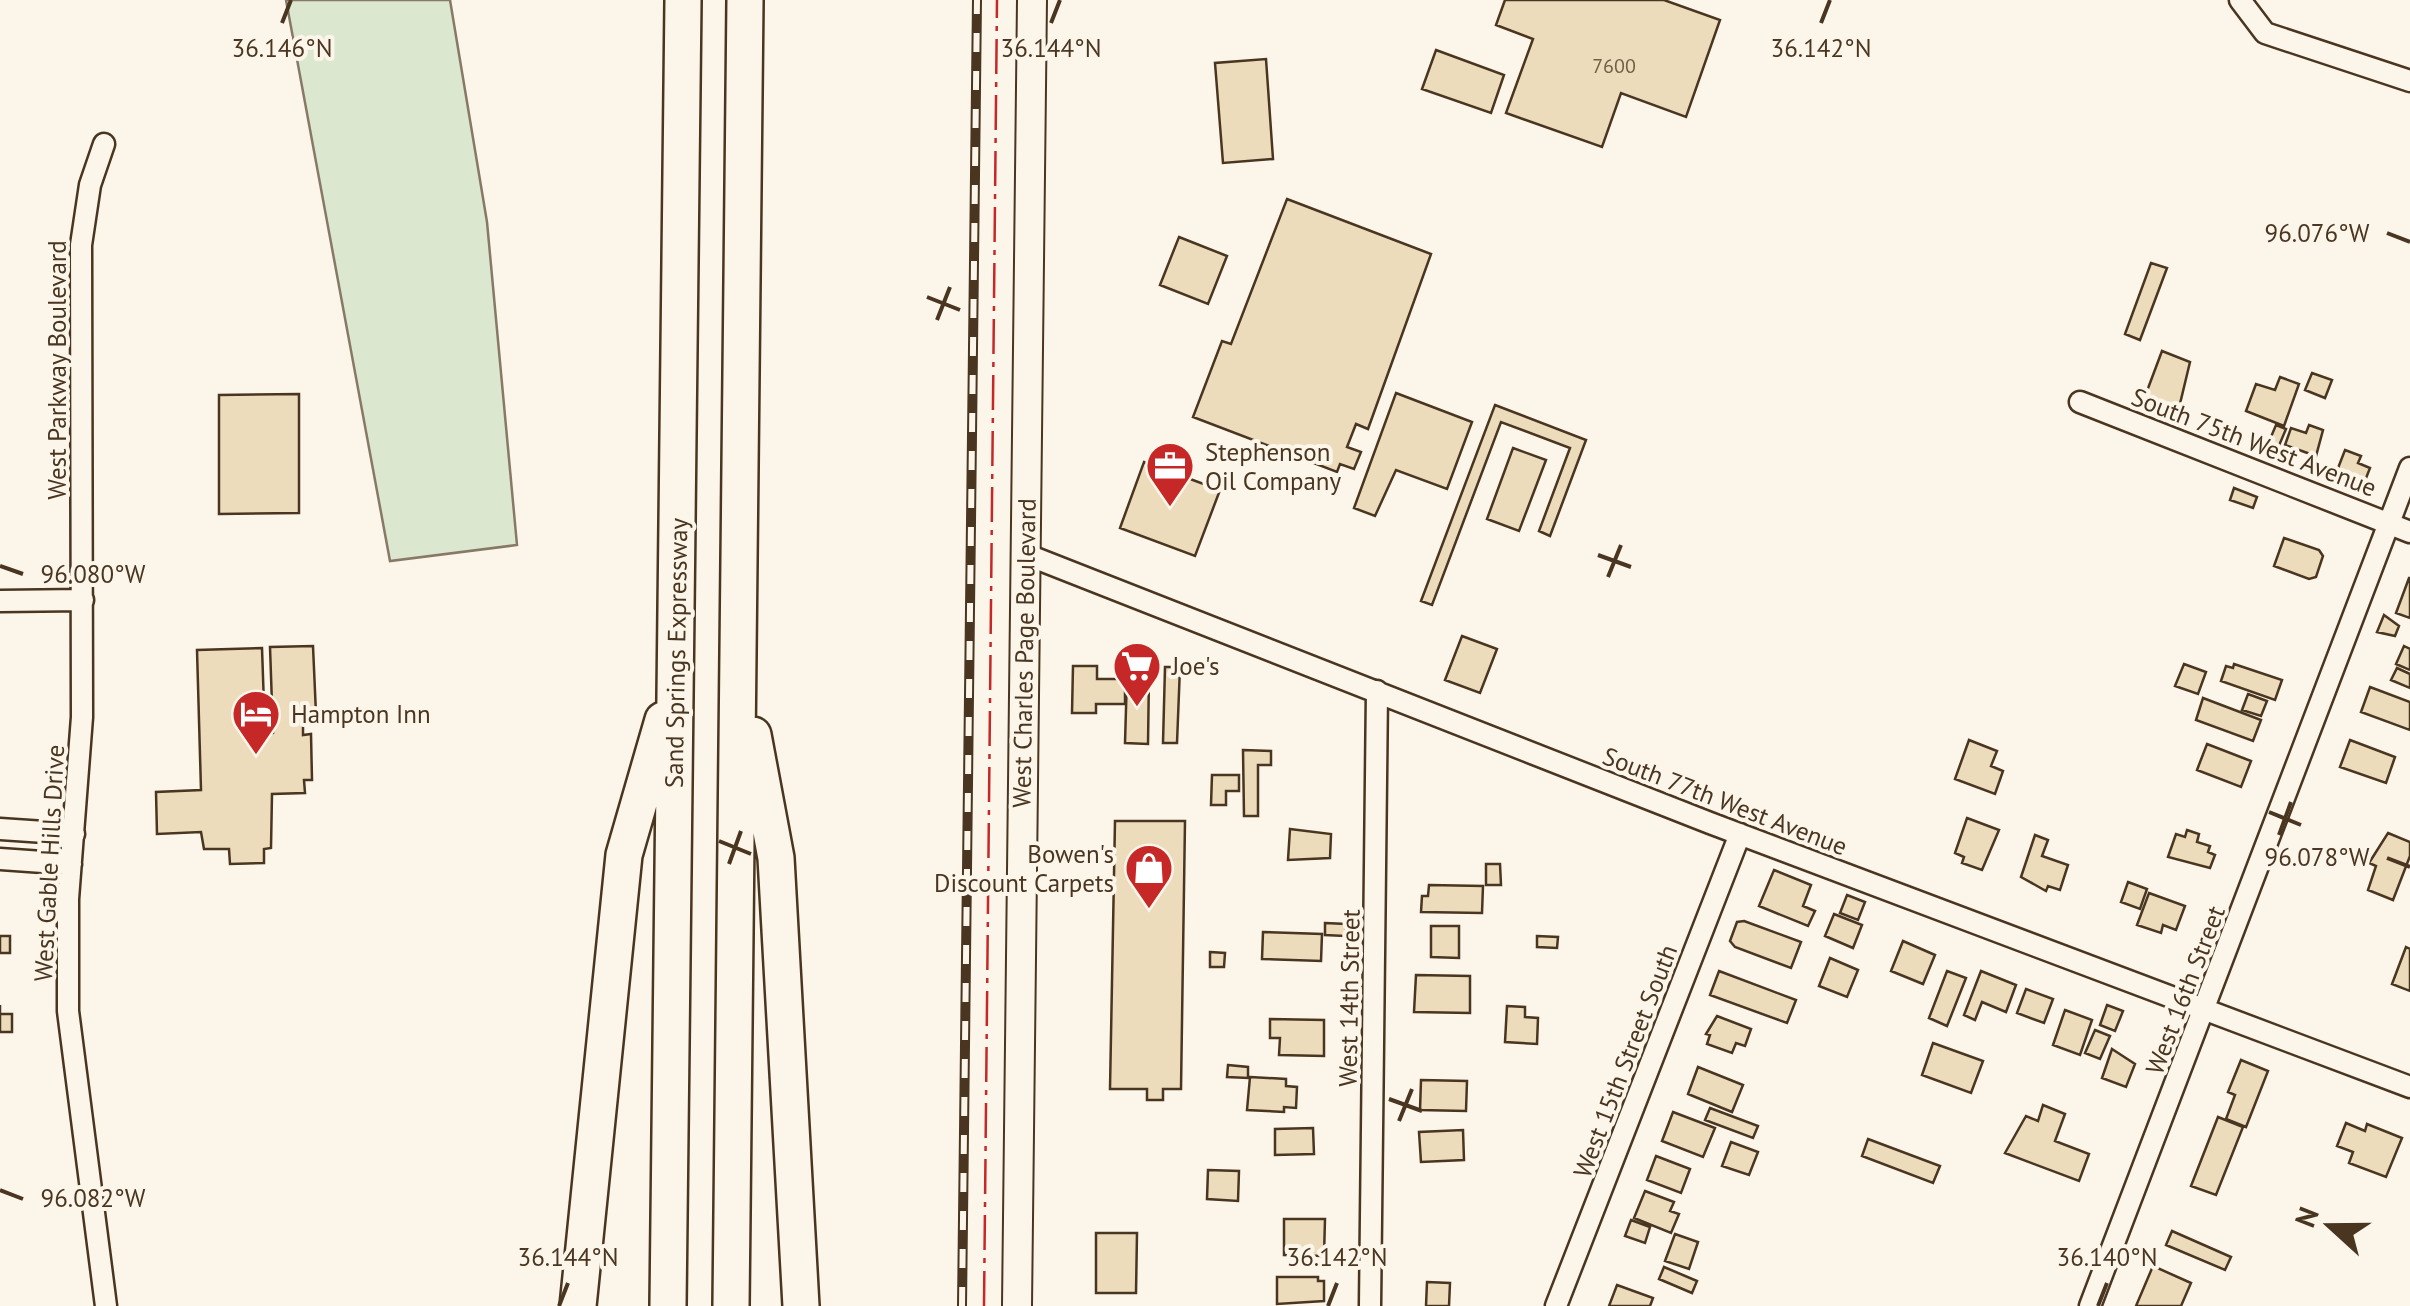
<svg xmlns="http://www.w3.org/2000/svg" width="2410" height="1306" font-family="'PT Sans',sans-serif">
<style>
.green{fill:#dce7d0;stroke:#887966;stroke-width:2.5}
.building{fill:#ecdcbc;stroke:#4a3520;stroke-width:2.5}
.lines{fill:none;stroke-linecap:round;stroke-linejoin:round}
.street-casing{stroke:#4a3520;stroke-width:25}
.secondary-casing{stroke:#4a3520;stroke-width:32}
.highway-casing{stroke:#4a3520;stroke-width:40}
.street{stroke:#fbf6e9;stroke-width:20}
.secondary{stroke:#fbf6e9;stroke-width:28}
.highway{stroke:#fbf6e9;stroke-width:35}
.rail-casing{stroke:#4a3520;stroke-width:10}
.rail{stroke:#fbf6e9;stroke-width:6;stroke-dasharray:19;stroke-linecap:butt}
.power{stroke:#c62828;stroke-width:2.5;stroke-dasharray:35 8 5 8;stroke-linecap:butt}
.ticks{fill:none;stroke:#4a3520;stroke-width:4}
.labels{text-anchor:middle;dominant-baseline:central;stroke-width:8;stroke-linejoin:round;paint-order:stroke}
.number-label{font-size:20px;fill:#725f47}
.street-label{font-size:25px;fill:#4a3520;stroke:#fbf6e9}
.poi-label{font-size:25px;fill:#4a3520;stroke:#fbf6e9;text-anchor:start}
.ticks-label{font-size:25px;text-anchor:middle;fill:#4a3520;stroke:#fbf6e9;stroke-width:8;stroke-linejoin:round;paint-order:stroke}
</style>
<rect width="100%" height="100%" fill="#fbf6e9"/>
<path class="green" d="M286,0H450L487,222L517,545L390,561Z"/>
<path class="building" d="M1505,0H1664L1720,20L1686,117L1621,93L1602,147L1506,113L1533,39L1496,25Z
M1436,50L1504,75L1491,113L1422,89Z
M1266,59L1273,159L1223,163L1215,63Z
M1287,199L1431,254L1368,429L1356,424L1347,447L1361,452L1354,469L1340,464L1337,472L1193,417L1222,341L1231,344Z
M1179,237L1227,256L1208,304L1160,285Z
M2151,263L2167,268L2140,340L2125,334Z
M2162,351L2190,362L2178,412L2144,399Z
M2312,373L2332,380L2325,398L2305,390Z
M2280,377L2299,384L2284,426L2246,411L2256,384L2275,390Z
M1396,393L1472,422L1447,489L1396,470L1375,516L1354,508Z
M299,394V513L219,514V395Z
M1495,405L1586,440L1550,536L1539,531L1570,448L1501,422L1432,605L1421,601Z
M2276,425L2286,429L2278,448L2268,444Z
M2309,425L2323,430L2316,456L2285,445L2291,428L2306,433Z
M1513,448L1546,460L1519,531L1487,519Z
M2345,450L2361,456L2358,463L2370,468L2361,491L2333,481Z
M1144,462L1220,490L1195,556L1120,528Z
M2234,488L2257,497L2253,508L2230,500Z
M2284,538L2319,550L2323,556L2316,577L2309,579L2274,566Z
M2409,578H2410V618L2396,613Z
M2384,615L2399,626L2395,636L2377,632Z
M1462,636L1497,649L1480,693L1445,680Z
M313,646L316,714L307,715V723L303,724V735L311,734L312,780H304L305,793L272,794L271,848L264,849V863L230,864L229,849H204L201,832L157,834L156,792L201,790L197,650L262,648L265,734L273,733L270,647Z
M2404,646L2410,649V670L2396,664Z
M2184,664L2206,672L2198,694L2175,686Z
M2234,664L2282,680L2275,700L2221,681L2226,666L2233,668Z
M1073,666H1097V679H1125V704H1096V713H1072Z
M1165,667H1180L1177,743H1163Z
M2397,668L2410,674V688L2391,680Z
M1127,675H1149L1148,744L1125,743Z
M2370,687L2410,702V730L2361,712Z
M2248,694L2267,701L2261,716L2242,710Z
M2203,698L2261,720L2253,741L2196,720Z
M1969,740L1997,751L1991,766L2003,771L1995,794L1955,779Z
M2350,740L2395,757L2386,783L2340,767Z
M2207,744L2251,761L2241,787L2197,770Z
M1243,750L1271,751V765H1258V816H1244Z
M1212,775H1239V791H1226V805H1211Z
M1967,818L1999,830L1982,870L1962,863L1964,857L1955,853Z
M1115,821H1185L1181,1089H1163V1100H1147V1089H1110Z
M1290,829L1331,834L1330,858L1288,860Z
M2187,830L2199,834L2197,842L2210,846L2208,852L2215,855L2210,868L2168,857L2176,834L2185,837Z
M2388,833L2410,842V856L2393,900L2368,890L2376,866L2369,863Z
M2035,835L2048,840L2042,856L2068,865L2060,890L2048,886L2046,891L2021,877Z
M1486,864H1500L1501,885H1486Z
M1774,870L1811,885L1803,906L1815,911L1808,926L1759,906Z
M2128,882L2147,889L2140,909L2121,902Z
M1429,885L1483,886L1482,913L1421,912L1422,896H1428Z
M2149,893L2185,906L2176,930L2163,925L2161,933L2137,925Z
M1847,895L1865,902L1858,920L1840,913Z
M1834,914L1862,925L1853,948L1825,936Z
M1744,921L1801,942L1791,968L1735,947L1730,941L1737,922Z
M1325,923L1346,924L1345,936L1325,935Z
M1431,926H1459V958L1431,957Z
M1263,932L1322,934L1321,961L1262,959Z
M0,936H10V953H0Z
M1537,936L1558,937L1557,948L1537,947Z
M1903,941L1935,955L1923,984L1891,971Z
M2406,947L2410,949V991L2392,984Z
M1210,952L1225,953L1224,967H1210Z
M1830,958L1858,970L1847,997L1819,986Z
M1719,971L1796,1000L1787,1023L1710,995Z
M1947,971L1966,978L1947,1026L1929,1018Z
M1981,971L2016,985L2006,1012L1982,1002L1975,1020L1964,1015Z
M1416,975L1470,976V1013L1414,1012Z
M2026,989L2053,999L2044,1023L2017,1013Z
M0,1005V1014H12V1032H0Z
M2107,1005L2123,1011L2115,1031L2100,1025Z
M1507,1006L1525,1007V1017L1538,1018L1537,1044L1505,1042Z
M2065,1010L2092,1020L2080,1055L2053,1045Z
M1717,1016L1751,1029L1745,1046L1736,1043L1732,1053L1707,1044L1710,1035L1706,1034Z
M1270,1019L1324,1020V1056L1279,1055L1280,1038H1270Z
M2095,1030L2110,1036L2100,1059L2085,1053Z
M1933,1043L1983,1061L1971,1093L1922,1075Z
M2112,1049L2135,1064L2126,1087L2102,1078Z
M2241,1060L2268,1071L2246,1127L2226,1119L2235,1095L2228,1092Z
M1228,1065L1248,1067V1078L1227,1077Z
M1698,1067L1743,1085L1732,1112L1688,1094Z
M1250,1077L1286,1079V1086L1297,1087L1296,1108L1284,1107V1112L1247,1110Z
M1421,1080L1467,1081L1466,1111L1420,1110Z
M2043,1105L2065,1114L2055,1141L2089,1154L2079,1181L2005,1153L2026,1116L2038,1121Z
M1710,1108L1758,1126L1753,1138L1705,1120Z
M1673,1112L1715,1128L1703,1157L1662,1141Z
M2218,1117L2243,1127L2216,1195L2191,1186Z
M2346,1123L2365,1131L2367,1124L2402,1138L2386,1177L2349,1163L2353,1152L2337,1146Z
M1313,1128L1314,1154L1275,1155V1129Z
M1463,1130L1464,1160L1421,1162L1419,1132Z
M1868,1139L1940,1166L1933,1183L1862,1156Z
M1731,1142L1758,1152L1749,1175L1722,1166Z
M1656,1156L1690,1169L1681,1193L1647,1180Z
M1208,1170L1239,1171L1238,1201L1207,1199Z
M1645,1191L1674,1202L1670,1211L1679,1214L1671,1233L1634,1218Z
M1284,1219H1325L1324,1256L1284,1255Z
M1631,1220L1650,1227L1645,1243L1625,1236Z
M2172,1231L2231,1257L2225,1270L2166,1245Z
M1096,1233H1137L1136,1293H1096Z
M1675,1234L1698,1242L1689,1269L1665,1261Z
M2153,1266L2191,1283L2181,1306H2136Z
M1664,1267L1697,1281L1692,1293L1659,1279Z
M1277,1277H1318V1281H1324V1301L1277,1304Z
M1427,1282L1450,1283L1449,1306H1426Z
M1617,1285L1653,1298L1650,1306H1609Z"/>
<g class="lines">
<g class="street-casing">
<path id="street" d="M2240,0L2265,33L2410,81
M104,144L90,185L81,245L82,717L68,899V1011L106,1306
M2080,402L2410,532
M1025,554L1710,823L2410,1087
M0,601L83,600
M0,829L74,834
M0,859L71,864
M1370,1306L1377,691
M1556,1306L1740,834
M2090,1306L2410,468"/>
</g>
<g class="secondary-casing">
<path id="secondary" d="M1017,1306L1032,0"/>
</g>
<g class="highway-casing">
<path id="highway" d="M753,735L776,858L801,1306
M578,1306L624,855L663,720
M668,1306L683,0
M731,1306L745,0"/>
</g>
<use href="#street" class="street"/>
<use href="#secondary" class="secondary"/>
<use href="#highway" class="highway"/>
<g class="rail-casing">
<path id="rail" d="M962,1306L977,0"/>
</g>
<use href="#rail" class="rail"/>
<path class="power" d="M984,1306L997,0"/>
</g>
<path class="ticks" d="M282,23L291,0M1051,23L1060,0M1821,23L1830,0M2387,233L2410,242M927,297L960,310M937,320L950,287M1598,555L1631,567M0,566L23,574M1608,577L1621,545M2269,812L2301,825M2279,835L2291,802M719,841L751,854M2387,858L2410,867M729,864L741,831M1389,1099L1422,1111M1399,1121L1412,1089M0,1190L23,1199M559,1306L568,1283M1328,1306L1337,1283M2098,1306L2107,1283"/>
<defs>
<g id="office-pin" transform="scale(2.5)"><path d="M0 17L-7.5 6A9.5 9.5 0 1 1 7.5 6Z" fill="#c62828" stroke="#fbf6e9"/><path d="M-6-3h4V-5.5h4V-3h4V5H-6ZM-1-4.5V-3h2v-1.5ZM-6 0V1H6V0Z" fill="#fff"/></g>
<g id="supermarket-pin" transform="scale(2.5)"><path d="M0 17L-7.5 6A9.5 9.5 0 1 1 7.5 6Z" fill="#c62828" stroke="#fbf6e9"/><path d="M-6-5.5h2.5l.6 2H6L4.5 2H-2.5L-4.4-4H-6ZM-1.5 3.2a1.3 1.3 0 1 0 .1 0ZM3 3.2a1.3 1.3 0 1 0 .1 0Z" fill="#fff"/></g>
<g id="hotel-pin" transform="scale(2.5)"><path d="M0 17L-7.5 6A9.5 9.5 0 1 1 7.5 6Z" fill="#c62828" stroke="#fbf6e9"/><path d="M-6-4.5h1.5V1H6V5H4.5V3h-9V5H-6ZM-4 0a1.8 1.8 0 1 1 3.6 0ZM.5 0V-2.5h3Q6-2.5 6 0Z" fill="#fff"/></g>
<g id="shop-pin" transform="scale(2.5)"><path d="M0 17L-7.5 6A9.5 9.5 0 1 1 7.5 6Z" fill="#c62828" stroke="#fbf6e9"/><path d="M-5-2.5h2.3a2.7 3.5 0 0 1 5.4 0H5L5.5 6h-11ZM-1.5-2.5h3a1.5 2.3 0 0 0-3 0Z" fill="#fff"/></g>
</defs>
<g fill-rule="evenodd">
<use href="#office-pin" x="1170" y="466"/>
<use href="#supermarket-pin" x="1137" y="666"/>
<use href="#hotel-pin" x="256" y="714"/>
<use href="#shop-pin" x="1149" y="868"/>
</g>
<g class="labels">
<g class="number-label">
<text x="1614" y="66">7600</text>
</g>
<g class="street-label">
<text transform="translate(57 370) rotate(-90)">West Parkway Boulevard</text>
<text transform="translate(2254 442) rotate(21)">South 75th West Avenue</text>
<text transform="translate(676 653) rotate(-89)">Sand Springs Expressway</text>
<text transform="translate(1024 653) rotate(-89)">West Charles Page Boulevard</text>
<text transform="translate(1725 801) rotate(21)">South 77th West Avenue</text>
<text transform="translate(49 863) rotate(-87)">West Gable Hills Drive</text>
<text transform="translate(2185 990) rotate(-69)">West 16th Street</text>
<text transform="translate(1349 998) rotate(-89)">West 14th Street</text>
<text transform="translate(1625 1061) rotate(-69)">West 15th Street South</text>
</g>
<g class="poi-label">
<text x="1205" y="452">Stephenson<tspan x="1205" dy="29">Oil Company</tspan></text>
<text x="1172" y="666">Joe's</text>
<text x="291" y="714">Hampton Inn</text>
<text x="1114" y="854" text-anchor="end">Bowen's<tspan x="1114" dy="29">Discount Carpets</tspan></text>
</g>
</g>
<g class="ticks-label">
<text x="1051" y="57">36.144°N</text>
<text x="1821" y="57">36.142°N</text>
<text x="282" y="57">36.146°N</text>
<text x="2317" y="242">96.076°W</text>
<text x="93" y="583">96.080°W</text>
<text x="2317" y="866">96.078°W</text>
<text x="93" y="1207">96.082°W</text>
<text x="568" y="1266">36.144°N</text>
<text x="1337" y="1266">36.142°N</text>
<text x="2107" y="1266">36.140°N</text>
</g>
<g transform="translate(2330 1226) rotate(291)" stroke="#fbf6e9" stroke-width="8" paint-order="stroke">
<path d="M0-8L18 38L0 25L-18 38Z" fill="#4a3520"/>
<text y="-15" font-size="28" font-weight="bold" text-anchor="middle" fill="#4a3520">N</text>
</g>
</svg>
